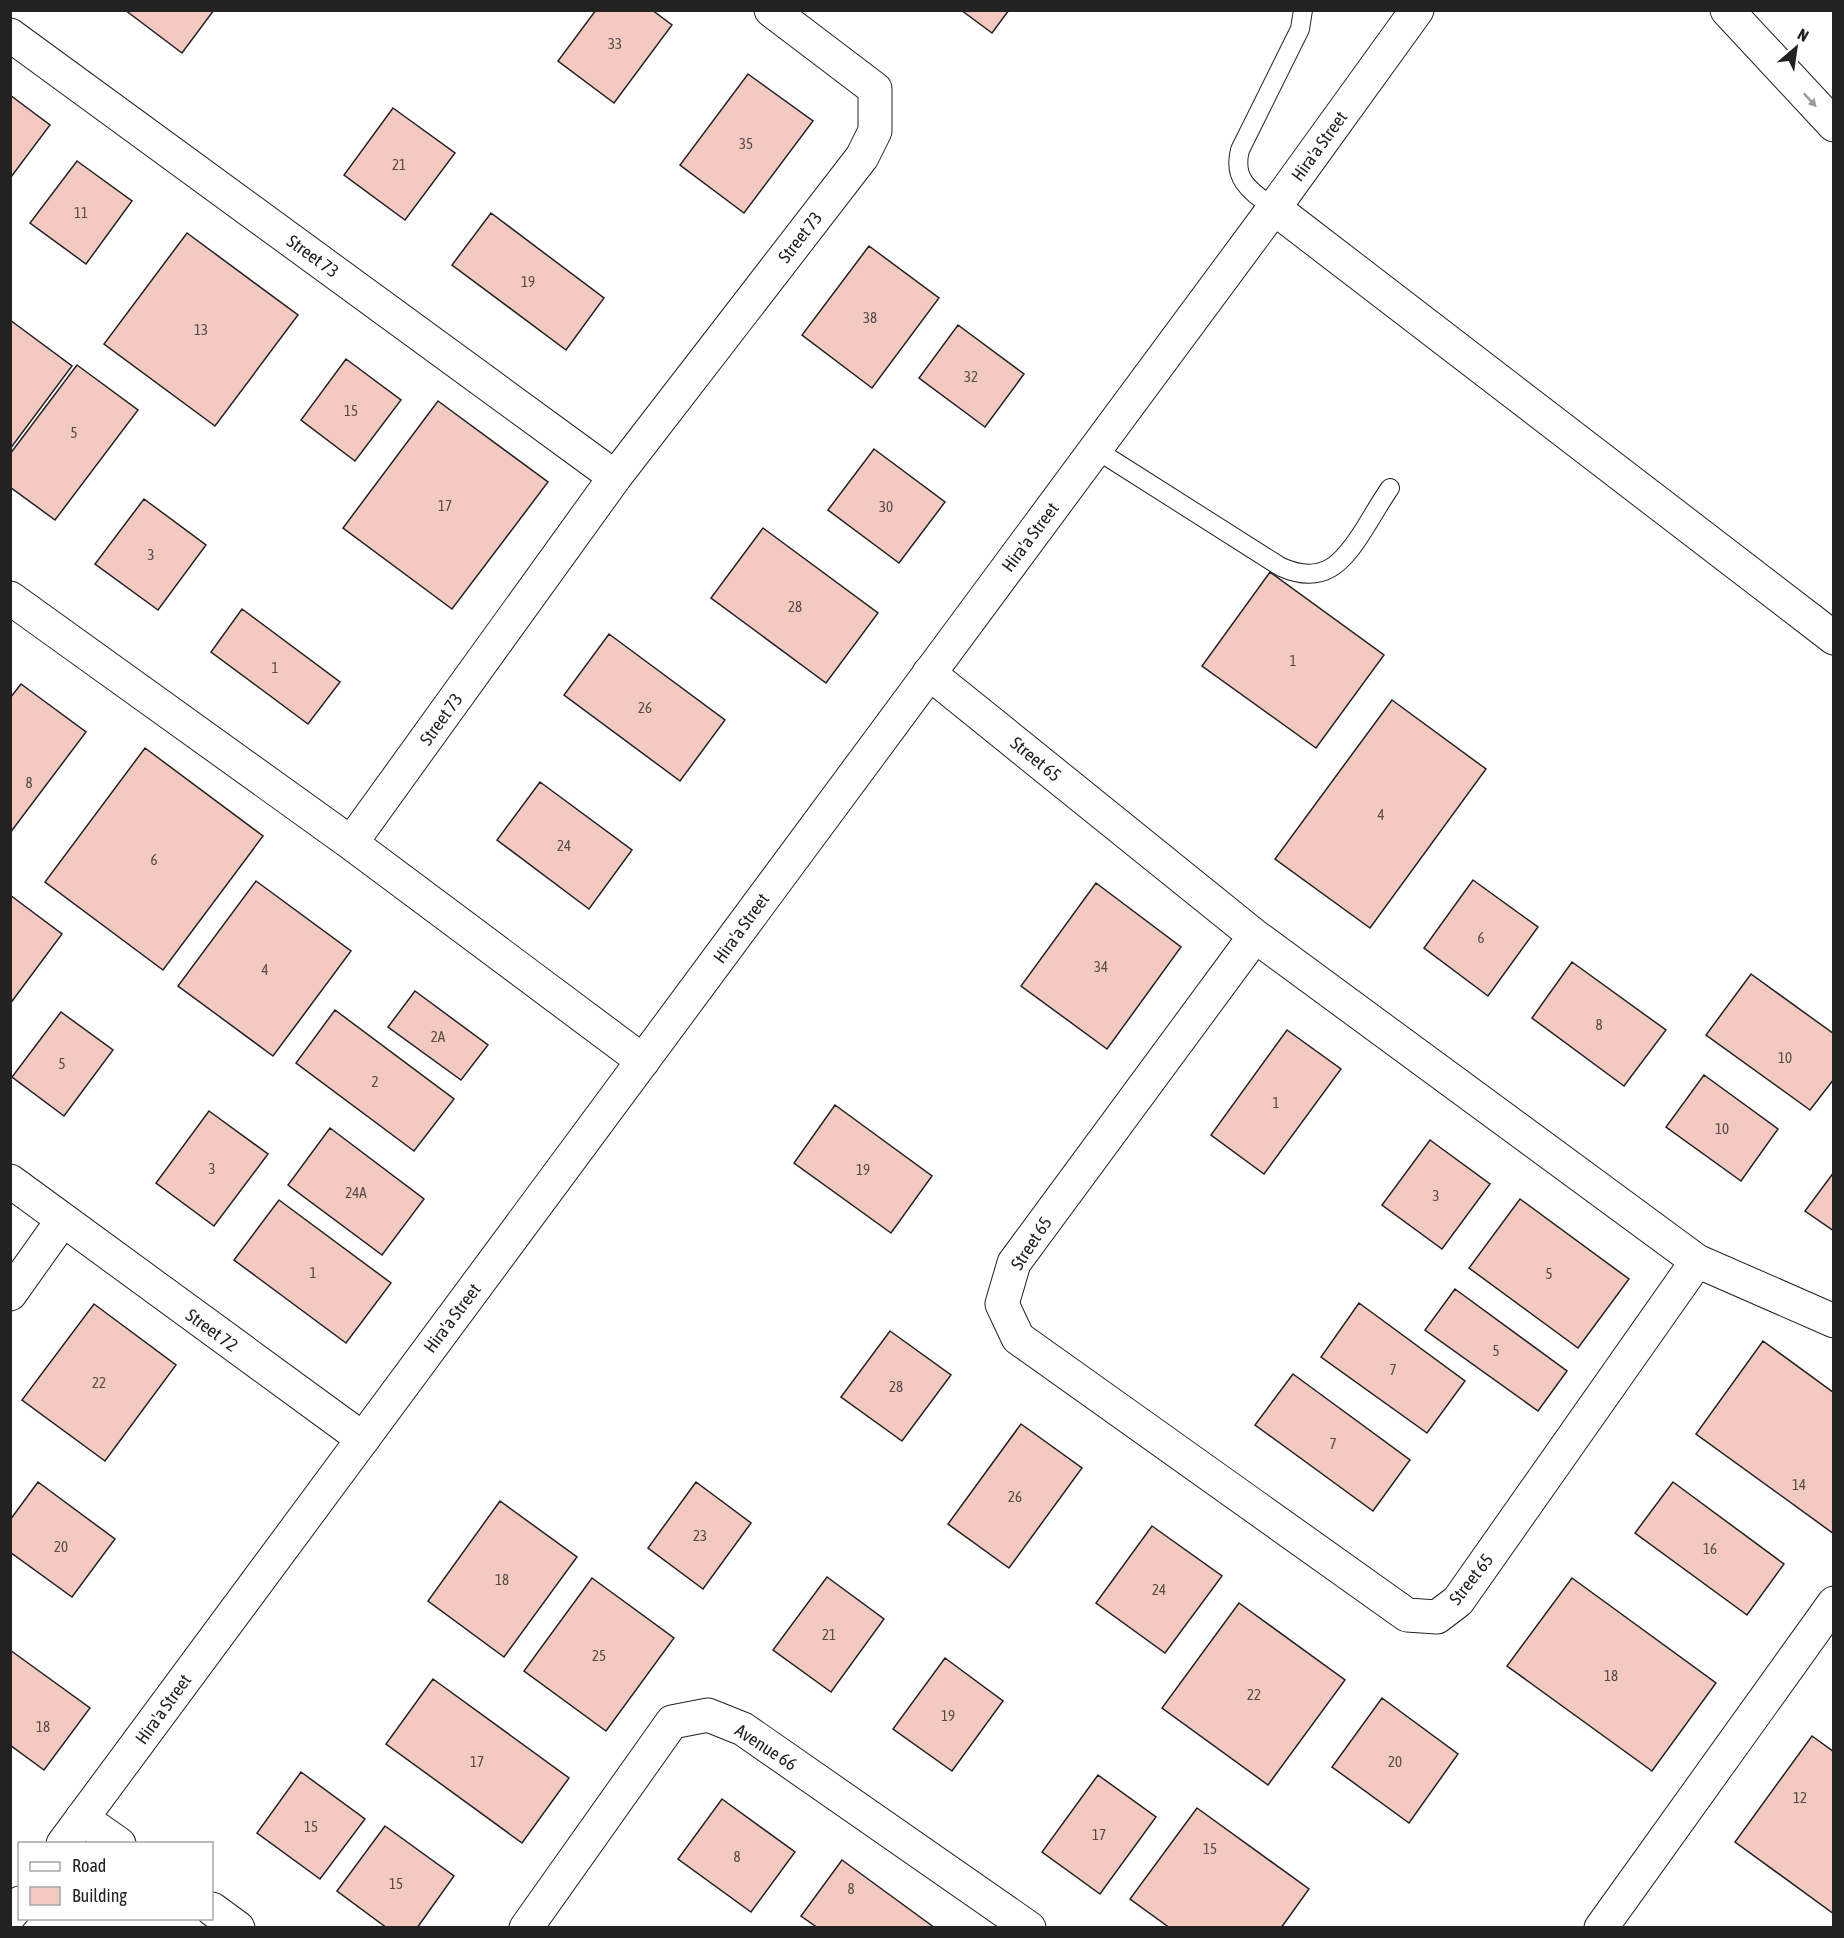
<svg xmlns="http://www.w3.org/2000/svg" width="1844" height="1938" font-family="'Asap Condensed',sans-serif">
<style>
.building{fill:#f3c9c0;stroke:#222;stroke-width:1.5}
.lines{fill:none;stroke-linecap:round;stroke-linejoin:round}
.service-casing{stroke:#222;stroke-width:20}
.minor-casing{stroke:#222;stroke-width:35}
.tertiary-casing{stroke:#222;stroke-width:35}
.secondary-casing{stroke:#222;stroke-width:35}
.service{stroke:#fff;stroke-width:18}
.minor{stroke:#fff;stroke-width:33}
.tertiary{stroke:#fff;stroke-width:33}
.secondary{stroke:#fff;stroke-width:33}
.oneway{fill:#9c9c9c}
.labels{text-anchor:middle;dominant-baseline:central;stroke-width:4.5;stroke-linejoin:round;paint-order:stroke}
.number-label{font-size:15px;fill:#564c4a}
.street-label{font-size:18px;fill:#222;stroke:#fff}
</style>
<rect width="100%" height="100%" fill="#fff"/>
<path class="building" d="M125,10H214L182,53Z
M596,10H652L672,25L614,103L558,61Z
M961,10H1009L992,33Z
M748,74L813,121L744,213L680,165Z
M10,95L50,125L11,177H10Z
M393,108L455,153L405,220L344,175Z
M77,161L132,201L86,264L30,223Z
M491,213L604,298L566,350L452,265Z
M187,233L298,315L215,426L104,344Z
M869,246L939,298L872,388L802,335Z
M10,320L72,366L10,449Z
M958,325L1024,374L985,427L919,378Z
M346,359L401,400L355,461L301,420Z
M77,365L138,410L55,520L10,487V454Z
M438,401L548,482L452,609L343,528Z
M874,449L945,502L899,563L828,510Z
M144,499L206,545L158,610L95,564Z
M763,528L878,613L826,683L711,598Z
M1270,572L1384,655L1316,748L1202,666Z
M242,609L340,682L308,724L211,652Z
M609,634L725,720L680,781L564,695Z
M21,684L86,732L10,833V698Z
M1392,700L1486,769L1370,928L1275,859Z
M145,748L263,836L163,970L45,882Z
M540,782L632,850L589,909L497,840Z
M1473,880L1538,927L1488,996L1424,948Z
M256,881L351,951L273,1056L178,986Z
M1096,883L1181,947L1107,1049L1021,986Z
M10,895L62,934L10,1004Z
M1572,962L1666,1030L1624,1086L1532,1018Z
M1751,974L1834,1034V1079L1810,1110L1706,1035Z
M415,991L488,1045L461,1080L388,1027Z
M335,1010L454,1099L414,1151L296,1063Z
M61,1012L113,1050L64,1116L12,1077Z
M1287,1030L1341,1069L1264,1174L1211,1135Z
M1704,1075L1778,1129L1741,1181L1666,1127Z
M835,1105L932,1176L891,1233L794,1163Z
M209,1111L268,1154L214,1226L156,1183Z
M330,1128L424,1199L382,1255L288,1185Z
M1430,1140L1490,1184L1442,1249L1382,1205Z
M1834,1172V1231L1805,1211Z
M1520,1199L1629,1279L1578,1348L1469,1268Z
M279,1200L391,1283L346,1343L234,1260Z
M1455,1289L1567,1371L1538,1411L1425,1330Z
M1359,1303L1465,1381L1427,1433L1321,1357Z
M94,1304L176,1365L105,1461L22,1400Z
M890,1331L951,1375L902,1441L841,1397Z
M1763,1341L1834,1393V1534L1696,1434Z
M1293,1374L1410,1460L1373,1511L1255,1425Z
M1021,1424L1082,1468L1009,1568L948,1524Z
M38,1482L115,1539L72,1597L10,1552V1520Z
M696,1482L751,1523L703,1589L648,1548Z
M1673,1482L1784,1564L1747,1615L1635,1533Z
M500,1501L577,1557L504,1657L428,1601Z
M1152,1526L1222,1576L1165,1653L1096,1603Z
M827,1577L884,1619L831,1692L773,1650Z
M592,1578L674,1638L606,1731L524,1671Z
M1572,1578L1716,1683L1652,1771L1507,1666Z
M1239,1603L1345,1680L1268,1785L1162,1708Z
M10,1650L90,1708L44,1770L10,1745Z
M945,1658L1003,1701L952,1771L893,1729Z
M433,1679L569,1778L522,1843L386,1744Z
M1382,1698L1458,1754L1409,1823L1332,1767Z
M1812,1736L1834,1752V1914L1735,1842Z
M301,1772L365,1819L320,1879L257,1833Z
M1098,1775L1156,1817L1100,1894L1042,1852Z
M722,1799L795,1852L751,1912L678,1859Z
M1197,1808L1309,1889L1281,1928H1170L1130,1899Z
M385,1826L454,1876L417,1928H387L337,1891Z
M842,1860L935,1928H818L801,1916Z"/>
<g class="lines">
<g class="service-casing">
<path id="service" d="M1274,208C1252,192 1232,181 1240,150L1300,29L1303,10
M1095,449L1281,567C1324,586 1343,563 1365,528C1373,515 1381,501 1390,488"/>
</g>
<g class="minor-casing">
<path id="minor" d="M10,35L615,477
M1274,208L1834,638
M10,598L351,843L643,1061
M929,673L1255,936L1697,1261L1834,1321
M351,843L615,477L862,157L875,131V89L771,10
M1255,936L1014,1263L1002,1304L1018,1338L1407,1615L1437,1617L1458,1601L1697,1261
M10,1181L363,1439
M10,1294L62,1221
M82,1818L119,1844
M212,1909L238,1928
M526,1928L672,1722L708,1715L743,1729L1029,1928
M1601,1928L1834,1603"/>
</g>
<g class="tertiary-casing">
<path id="tertiary" d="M63,1844L1274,208L1417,10
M10,1915L20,1903"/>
</g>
<g class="secondary-casing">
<path id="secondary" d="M1727,10L1834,125"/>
</g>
<use href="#service" class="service"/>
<use href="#minor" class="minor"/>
<use href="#tertiary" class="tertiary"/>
<use href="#secondary" class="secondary"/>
</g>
<defs><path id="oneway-solid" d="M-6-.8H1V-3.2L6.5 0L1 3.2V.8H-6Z" transform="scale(1.5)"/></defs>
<use class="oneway" href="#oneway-solid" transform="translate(1810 100) rotate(47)"/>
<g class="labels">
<g class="number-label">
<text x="615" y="43">33</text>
<text x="746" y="143">35</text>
<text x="399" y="164">21</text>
<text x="81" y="212">11</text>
<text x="528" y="281">19</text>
<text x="870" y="317">38</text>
<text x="201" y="329">13</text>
<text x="971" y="376">32</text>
<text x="351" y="410">15</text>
<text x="74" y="432">5</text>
<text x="445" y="505">17</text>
<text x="886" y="506">30</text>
<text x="151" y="554">3</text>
<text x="795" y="606">28</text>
<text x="1293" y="660">1</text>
<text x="275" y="667">1</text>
<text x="645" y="707">26</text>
<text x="29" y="782">8</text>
<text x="1381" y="814">4</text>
<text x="564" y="845">24</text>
<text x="154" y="859">6</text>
<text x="1481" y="937">6</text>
<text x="1101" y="966">34</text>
<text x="265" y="969">4</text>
<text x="1599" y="1024">8</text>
<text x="438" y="1036">2A</text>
<text x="1785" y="1057">10</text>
<text x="62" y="1063">5</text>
<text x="375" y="1081">2</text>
<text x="1276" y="1102">1</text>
<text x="1722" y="1128">10</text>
<text x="212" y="1168">3</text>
<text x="863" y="1169">19</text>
<text x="356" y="1192">24A</text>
<text x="1436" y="1195">3</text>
<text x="313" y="1272">1</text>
<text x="1549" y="1273">5</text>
<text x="1496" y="1350">5</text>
<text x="1393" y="1369">7</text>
<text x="99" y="1382">22</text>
<text x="896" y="1386">28</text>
<text x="1333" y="1443">7</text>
<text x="1799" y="1484">14</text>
<text x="1015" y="1496">26</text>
<text x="700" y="1535">23</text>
<text x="61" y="1546">20</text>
<text x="1710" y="1548">16</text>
<text x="502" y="1579">18</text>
<text x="1159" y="1589">24</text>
<text x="829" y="1634">21</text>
<text x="599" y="1655">25</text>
<text x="1611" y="1675">18</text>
<text x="1254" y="1694">22</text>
<text x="948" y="1715">19</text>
<text x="43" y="1726">18</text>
<text x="477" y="1761">17</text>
<text x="1395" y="1761">20</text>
<text x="1800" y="1797">12</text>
<text x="311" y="1826">15</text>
<text x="1099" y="1834">17</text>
<text x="1210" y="1848">15</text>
<text x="737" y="1856">8</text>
<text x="396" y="1883">15</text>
<text x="851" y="1888">8</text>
</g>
<g class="street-label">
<text transform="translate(1319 146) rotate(-54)">Hira'a Street</text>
<text transform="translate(800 237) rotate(-52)">Street 73</text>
<text transform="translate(313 256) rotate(36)">Street 73</text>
<text transform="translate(1030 537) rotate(-53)">Hira'a Street</text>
<text transform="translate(441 719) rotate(-54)">Street 73</text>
<text transform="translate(1036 759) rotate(39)">Street 65</text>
<text transform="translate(741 928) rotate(-54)">Hira'a Street</text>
<text transform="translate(1031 1243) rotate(-57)">Street 65</text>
<text transform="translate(452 1318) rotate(-53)">Hira'a Street</text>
<text transform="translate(212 1330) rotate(36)">Street 72</text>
<text transform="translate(1471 1579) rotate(-52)">Street 65</text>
<text transform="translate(163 1709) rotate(-54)">Hira'a Street</text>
<text transform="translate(766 1747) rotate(33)">Avenue 66</text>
</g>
</g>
<rect width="1844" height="1938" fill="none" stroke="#222222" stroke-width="24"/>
<rect x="18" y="1842" width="195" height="78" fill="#ffffff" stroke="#a7a7a7" stroke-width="1.5"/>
<rect x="30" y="1862" width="30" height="9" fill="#ffffff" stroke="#a7a7a7" stroke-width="1.5"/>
<text x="72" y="1872" font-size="18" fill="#222222">Road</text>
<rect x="30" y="1887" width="30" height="18" fill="#f3c9c0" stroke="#a7a7a7" stroke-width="1.5"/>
<text x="72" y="1902" font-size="18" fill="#222222">Building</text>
<g transform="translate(1796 48) rotate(29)" stroke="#ffffff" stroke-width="4.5" paint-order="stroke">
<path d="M0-4.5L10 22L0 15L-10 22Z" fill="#222222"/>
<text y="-9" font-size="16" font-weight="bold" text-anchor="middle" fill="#222222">N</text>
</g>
</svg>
